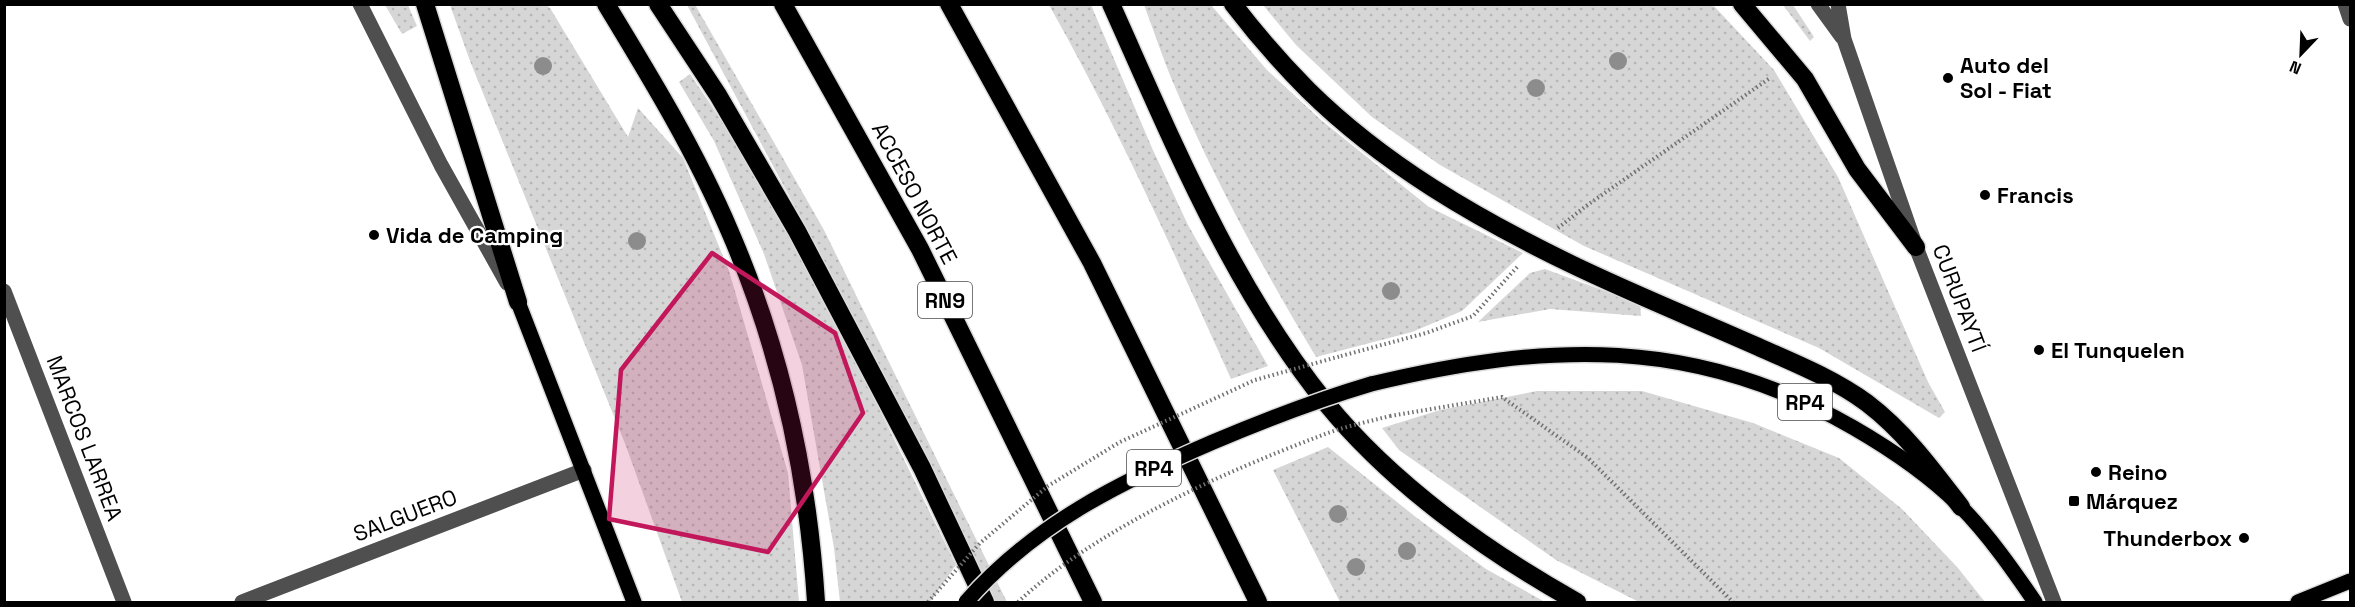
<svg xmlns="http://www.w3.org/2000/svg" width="2355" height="607" font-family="'Space Grotesk',sans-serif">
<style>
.grass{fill:url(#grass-dots)}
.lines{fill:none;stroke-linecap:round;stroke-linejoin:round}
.major-casing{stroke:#dbdbdb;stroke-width:18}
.highway-casing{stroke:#dbdbdb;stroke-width:21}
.path{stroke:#717171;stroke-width:4;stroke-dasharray:1.5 3;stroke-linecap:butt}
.minor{stroke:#4f4f4f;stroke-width:15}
.major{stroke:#000;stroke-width:15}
.highway{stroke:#000;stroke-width:18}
.major-bridge-casing{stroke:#dbdbdb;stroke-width:18;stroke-linecap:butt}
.path-bridge{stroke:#717171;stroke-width:4;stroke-dasharray:1.5 3;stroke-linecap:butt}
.major-bridge{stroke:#000;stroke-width:15}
.tree{fill:#8c8c8c}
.marked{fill:#c2185b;fill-opacity:0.2;stroke:#c2185b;stroke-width:4.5;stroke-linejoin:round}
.poi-dot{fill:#000;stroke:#fff;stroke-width:2}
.labels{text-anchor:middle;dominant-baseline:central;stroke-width:4.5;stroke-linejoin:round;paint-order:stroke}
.shield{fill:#fff;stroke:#4c4c4c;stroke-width:1.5}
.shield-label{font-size:21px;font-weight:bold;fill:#000}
.poi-label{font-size:22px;font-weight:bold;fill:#000;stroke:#fff;text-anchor:start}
.street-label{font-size:22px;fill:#000;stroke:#fff}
</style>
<defs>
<pattern id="grass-dots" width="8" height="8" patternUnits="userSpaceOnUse" patternTransform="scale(1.5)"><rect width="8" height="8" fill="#d6d6d6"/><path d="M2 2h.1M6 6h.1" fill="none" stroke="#b6b6b6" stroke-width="1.8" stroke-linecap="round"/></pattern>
</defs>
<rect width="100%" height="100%" fill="#fff"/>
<path class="grass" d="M385,5H408L417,26L402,34Z
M450,5H546L550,8L628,137L638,108L683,158L729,271L788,473L799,602H682L626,446L470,61Z
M687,5H695L697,8L824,230L1007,602H987L834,280Z
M1049,5H1091L1152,148L1188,225L1268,366L1231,379C1174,253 1117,125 1049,5Z
M1144,5H1211L1267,70L1321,120L1429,207L1523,253L1462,311L1412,332L1316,357C1265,272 1217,185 1178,94C1165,65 1155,34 1144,5Z
M1263,5H1713L1774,70L1838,177L1928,382L1945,412L1939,418L1819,348L1584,246L1440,165L1372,117L1296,45Z
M1783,5H1793L1814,37L1810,41Z
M690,74C796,226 873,399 956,565L930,602H840L834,548L802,365L764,254L714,141L679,82Z
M1545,269L1640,304L1641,316L1550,309L1478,322L1530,273Z
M1537,391H1642L1753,423L1839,458L1902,509L1958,568L1985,602H1639L1556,560L1399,450L1382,428L1440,410Z
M1328,447L1417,518L1486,569L1545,602H1340L1273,470Z"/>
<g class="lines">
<g class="major-casing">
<path id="major" d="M518,302L634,602
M1371,384C1546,342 1694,335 1854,428C1892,450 1929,475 1960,506C1988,534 2013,570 2035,602
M2298,602L2350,581"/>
</g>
<g class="highway-casing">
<path id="highway" d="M425,4L518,302
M606,4C651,78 696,152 730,232C781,350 808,475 816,602
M658,4L718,95L797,231L922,468L985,602
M783,4L920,249L1093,602
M949,4L1092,263L1258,602
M1111,4C1173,142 1231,285 1326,403C1392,484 1487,552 1577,602
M1233,4C1256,34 1281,63 1308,90C1383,164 1476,218 1571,264C1631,293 1693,318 1754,345C1792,362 1833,378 1867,403C1905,432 1932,469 1961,507
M1742,4L1805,79L1857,169L1916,247"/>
</g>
<path class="path" d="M1558,228L1586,206L1770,78
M1341,356L1426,333L1473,316L1518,266
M1390,416L1502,397L1588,458L1733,602"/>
<path class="minor" d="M360,4L441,165L507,283
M1818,4L1842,37
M1838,4L1844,39L1916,247L2054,602
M2345,4L2350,19
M4,291L124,602
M242,602L584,470"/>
<use href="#major" class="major"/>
<use href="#highway" class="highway"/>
<g class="major-bridge-casing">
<path id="major-bridge" d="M966,602C1033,525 1120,482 1213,442C1265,420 1317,400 1371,384"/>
</g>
<path class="path-bridge" d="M928,602L980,543L1048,486L1120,442L1255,380L1341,356
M1018,602C1095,530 1221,473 1320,436C1342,427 1367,422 1390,416"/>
<use href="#major-bridge" class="major-bridge"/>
</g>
<g class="tree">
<circle cx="1618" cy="61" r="9"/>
<circle cx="543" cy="66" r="9"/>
<circle cx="1536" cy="88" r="9"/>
<circle cx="637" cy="241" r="9"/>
<circle cx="1391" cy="291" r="9"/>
<circle cx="1338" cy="514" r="9"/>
<circle cx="1407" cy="551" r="9"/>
<circle cx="1356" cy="567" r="9"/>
</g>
<path class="marked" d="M712,253L835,333L863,413L768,552L609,519L621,370Z"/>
<g class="poi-dot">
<circle cx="1948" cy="78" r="6"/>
<circle cx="1985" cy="195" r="6"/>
<circle cx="374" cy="235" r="6"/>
<circle cx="2039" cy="350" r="6"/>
<circle cx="2096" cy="472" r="6"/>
<rect x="2068" y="495" width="12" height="12" rx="3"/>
<circle cx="2244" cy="538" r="6"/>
</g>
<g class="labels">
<g class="shield">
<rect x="918" y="282" width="54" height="36" rx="4.5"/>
<rect x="1778" y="384" width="54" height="36" rx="4.5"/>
<rect x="1127" y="450" width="54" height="36" rx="4.5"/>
</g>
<g class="shield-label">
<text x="945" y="300">RN9</text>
<text x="1805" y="402">RP4</text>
<text x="1154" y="468">RP4</text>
</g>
<g class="poi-label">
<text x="1960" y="65">Auto del<tspan x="1960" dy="25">Sol - Fiat</tspan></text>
<text x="1997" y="195">Francis</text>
<text x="386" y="235">Vida de Camping</text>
<text x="2051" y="350">El Tunquelen</text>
<text x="2108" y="472">Reino</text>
<text x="2086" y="501">Márquez</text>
<text x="2232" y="538" text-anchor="end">Thunderbox</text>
</g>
<g class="street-label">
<text transform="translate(915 193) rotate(62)">ACCESO NORTE</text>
<text transform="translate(1960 298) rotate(69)">CURUPAYTÍ</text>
<text transform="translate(85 438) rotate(69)">MARCOS LARREA</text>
<text transform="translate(405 515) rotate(-21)">SALGUERO</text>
</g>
</g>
<rect width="2355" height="607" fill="none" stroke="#000000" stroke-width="12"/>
<g transform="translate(2301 54) rotate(203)" stroke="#ffffff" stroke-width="4.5" paint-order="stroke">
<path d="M0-4.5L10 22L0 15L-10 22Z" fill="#000000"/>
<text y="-9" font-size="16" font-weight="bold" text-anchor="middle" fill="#000000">N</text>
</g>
</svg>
